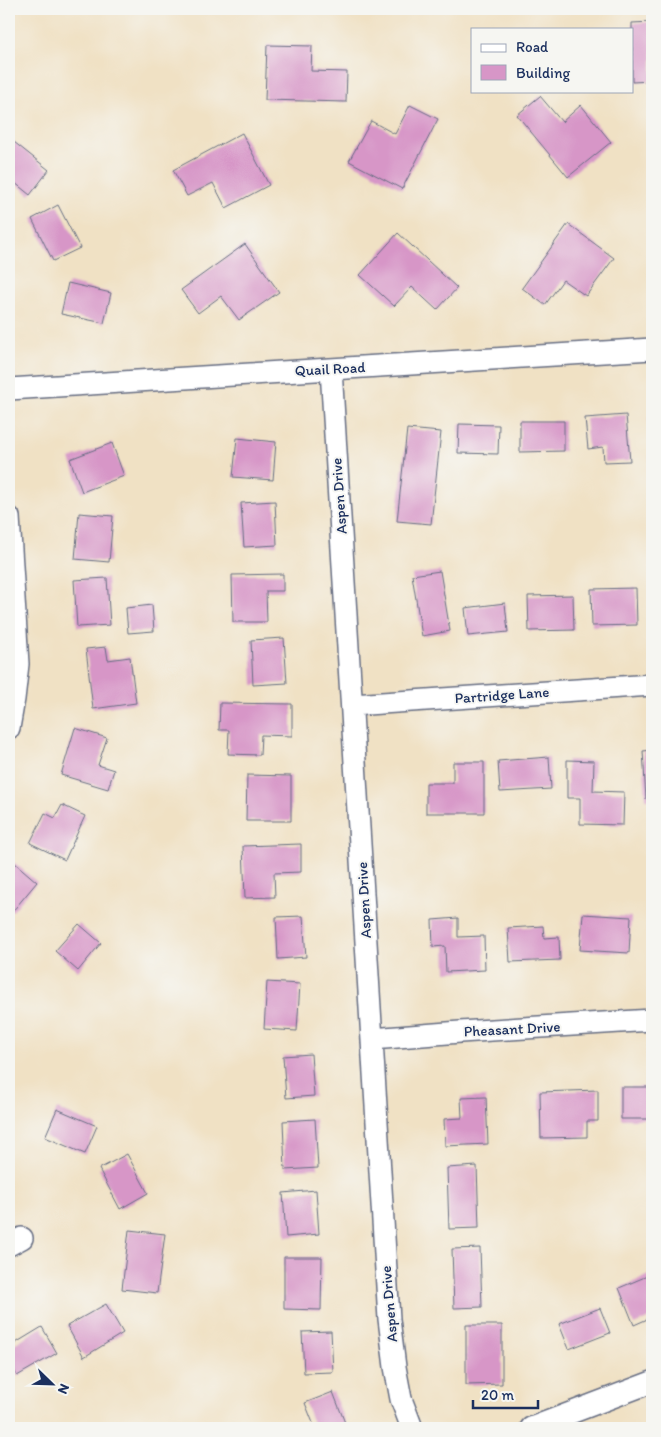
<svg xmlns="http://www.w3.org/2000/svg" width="661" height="1437" font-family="Itim,sans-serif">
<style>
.building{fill:#d796c7}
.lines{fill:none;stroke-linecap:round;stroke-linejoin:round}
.street-casing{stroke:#666d82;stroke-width:24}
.street{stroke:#fff;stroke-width:21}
.labels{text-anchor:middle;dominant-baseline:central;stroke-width:4;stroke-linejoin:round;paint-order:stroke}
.street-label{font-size:15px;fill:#1b2f5e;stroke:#f6f6f2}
</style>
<rect width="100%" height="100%" fill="#f6f6f2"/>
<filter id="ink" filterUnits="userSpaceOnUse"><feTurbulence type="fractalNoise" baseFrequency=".02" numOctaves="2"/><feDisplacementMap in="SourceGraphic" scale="10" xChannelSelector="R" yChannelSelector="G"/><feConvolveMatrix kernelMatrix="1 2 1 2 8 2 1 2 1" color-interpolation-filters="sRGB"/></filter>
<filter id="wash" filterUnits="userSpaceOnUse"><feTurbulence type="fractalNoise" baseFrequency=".0096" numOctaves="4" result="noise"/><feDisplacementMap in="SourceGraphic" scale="20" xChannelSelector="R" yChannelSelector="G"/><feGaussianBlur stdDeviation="1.12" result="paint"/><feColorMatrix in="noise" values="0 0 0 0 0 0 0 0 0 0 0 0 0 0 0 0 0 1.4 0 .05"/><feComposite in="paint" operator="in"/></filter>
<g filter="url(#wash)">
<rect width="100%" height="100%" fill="#f0e1c4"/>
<g id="blocks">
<path class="building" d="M652,22V81L632,82V23Z
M267,45L312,46L311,71L347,72L346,102L265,100Z
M540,96L562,122L581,105L611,142L568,177L517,115Z
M410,105L438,119L402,189L349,161L371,121L395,134Z
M242,133L269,185L226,208L213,183L187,196L173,170Z
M9,138L49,170L30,195L9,178Z
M58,205L80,248L53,261L32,219Z
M568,224L614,258L586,296L563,280L545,305L522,288Z
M398,233L457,288L437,310L412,287L394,306L360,275Z
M245,244L279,292L239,320L221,296L198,313L181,290Z
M68,283L111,293L104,323L61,314Z
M626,415L630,461L604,462L603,447L588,449L585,418Z
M648,417H652V470H650Z
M520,421H564V451L520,452Z
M459,424L499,425L498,454L458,453Z
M407,429L441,432L431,524L397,521Z
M237,438L276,442L273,480L233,477Z
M112,443L124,476L82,492L70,459Z
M275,501L277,545L244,547L241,503Z
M79,513L113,516L109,562L75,559Z
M440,571L450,631L422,636L412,575Z
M283,574V591H266L267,622H233L232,575Z
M107,578L110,625L77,627L74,580Z
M636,588L637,625L592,626L591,589Z
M573,595L574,630L529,631L528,596Z
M505,603L508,632L468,636L465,608Z
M152,605L154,631L128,633L126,608Z
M284,638L287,683L253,685L251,640Z
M106,647L108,660L130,657L136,703L93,709L86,649Z
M220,703L292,704V736L261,735L260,755L228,754L229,730H219Z
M75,728L107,738L98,765L114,770L108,789L61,775Z
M652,750V799H646L643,751Z
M549,757L551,789L500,792L498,761Z
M567,760L594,761L593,791L624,792L623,825L580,824V798H567Z
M453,762H484V813H426V783H453Z
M247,775L291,776V821H246Z
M62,805L85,816L65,860L30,843L45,813L55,818Z
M301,844V872L274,873L275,897L245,898L243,846Z
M15,863L37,882L12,912L9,910V870Z
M583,914L631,917L629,953L580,950Z
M303,916L306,957L278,959L276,917Z
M458,918V937L484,936L485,970L446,972L445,946L433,947L432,920Z
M649,921H652V953H651Z
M79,924L101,943L78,971L55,951Z
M543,926L544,938L559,937L560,960L510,962L508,928Z
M267,982L300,984L297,1031L264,1029Z
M311,1054L314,1096L286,1098L283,1056Z
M621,1087H652V1119H621Z
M598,1090V1121H587V1137L541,1138L540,1092Z
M486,1097L488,1144L445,1146L444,1119L462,1118L461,1098Z
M57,1109L97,1126L85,1154L45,1137Z
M315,1119L318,1168L285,1170L283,1121Z
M127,1154L148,1193L120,1209L99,1169Z
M477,1166L479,1228L449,1229L447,1168Z
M316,1190L319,1234L286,1237L283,1193Z
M129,1230L165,1234L157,1293L122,1289Z
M480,1248L482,1307L454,1308L452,1249Z
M284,1257H322L321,1310L284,1309Z
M652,1274V1317L634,1325L619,1288Z
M106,1304L123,1333L84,1357L67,1326Z
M600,1308L610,1333L569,1349L559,1324Z
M466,1325H502V1384L466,1385Z
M42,1327L57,1353L17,1376L9,1361V1347Z
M331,1331L333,1372L304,1373L302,1332Z
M333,1392L347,1428H315L305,1403Z"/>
</g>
</g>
<g filter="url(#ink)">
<use href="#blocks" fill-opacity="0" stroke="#666d82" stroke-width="1"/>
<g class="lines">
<g class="street-casing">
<path id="street" d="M331,369L389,1319L395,1367L401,1399L412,1428
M9,389L652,349
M9,517L18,664L14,699L9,728
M352,705L652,685
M372,1039L460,1032L652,1020
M9,1245L22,1238
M531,1428L652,1382"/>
</g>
<use href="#street" class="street"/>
</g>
</g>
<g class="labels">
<g class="street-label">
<text transform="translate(330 369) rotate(-3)">Quail Road</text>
<text transform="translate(339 496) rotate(-94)">Aspen Drive</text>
<text transform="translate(502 695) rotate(-4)">Partridge Lane</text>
<text transform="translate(364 900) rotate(-93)">Aspen Drive</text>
<text transform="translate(512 1029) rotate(-3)">Pheasant Drive</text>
<text transform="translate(389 1304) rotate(-95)">Aspen Drive</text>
</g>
</g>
<rect width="661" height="1437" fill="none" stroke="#f6f6f2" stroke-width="30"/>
<rect x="471" y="28" width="162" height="65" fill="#f6f6f2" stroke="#9ea6b7"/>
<rect x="481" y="44" width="25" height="8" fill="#ffffff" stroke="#9ea6b7"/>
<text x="516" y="52" font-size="15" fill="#1b2f5e">Road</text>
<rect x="481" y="65" width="25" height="15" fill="#d796c7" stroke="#9ea6b7"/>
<text x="516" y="78" font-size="15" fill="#1b2f5e">Building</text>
<g transform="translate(52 1384) rotate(113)" stroke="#f6f6f2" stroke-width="4" paint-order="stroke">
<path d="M0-4L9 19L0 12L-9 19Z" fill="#1b2f5e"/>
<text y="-8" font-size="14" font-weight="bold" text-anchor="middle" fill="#1b2f5e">N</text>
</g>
<path d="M473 1400v8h65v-8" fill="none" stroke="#1b2f5e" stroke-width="2.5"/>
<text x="481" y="1400" font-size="15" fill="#1b2f5e" stroke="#f6f6f2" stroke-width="4" paint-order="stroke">20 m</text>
</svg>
